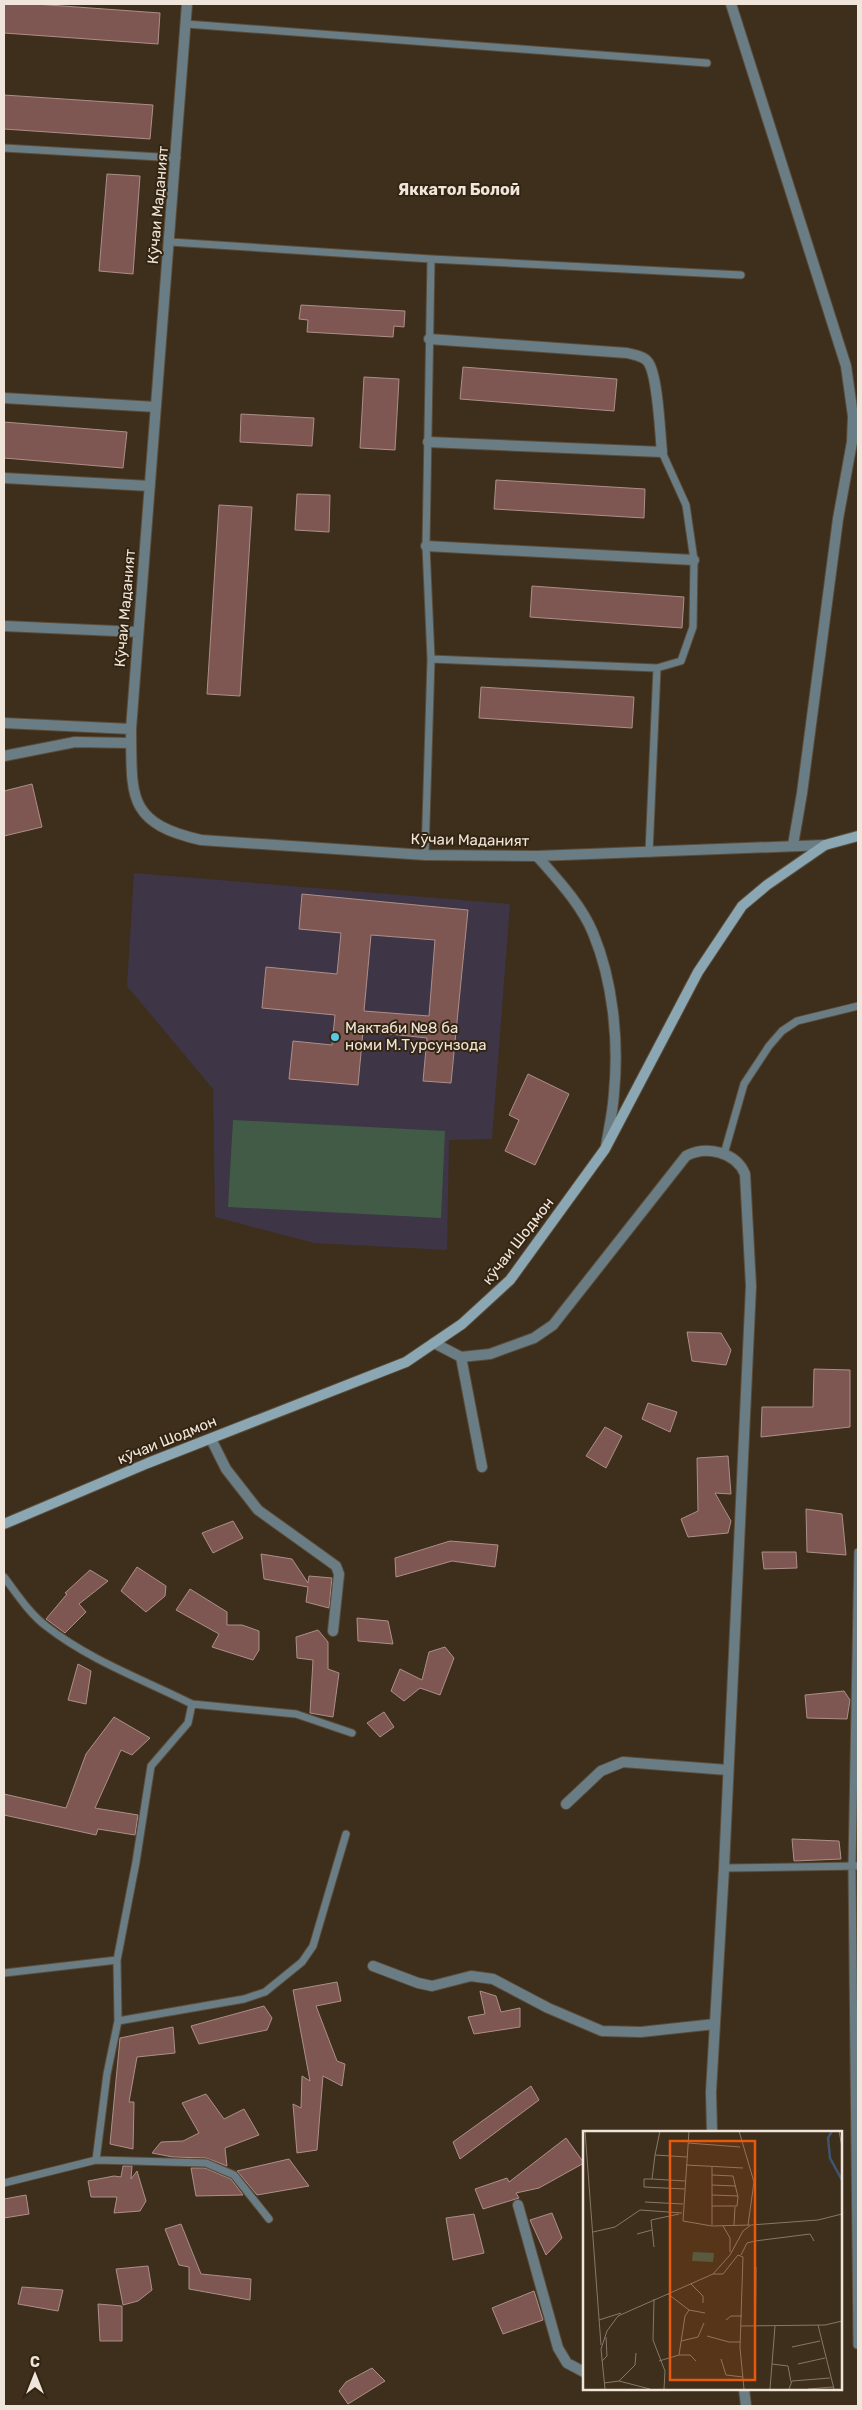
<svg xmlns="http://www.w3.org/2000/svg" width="862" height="2410" font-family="Rubik,sans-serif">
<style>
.education{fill:#3e3546}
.green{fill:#425b47}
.building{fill:#7f5752;stroke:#ad8e8a;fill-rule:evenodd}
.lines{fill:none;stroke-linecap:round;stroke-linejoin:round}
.lane-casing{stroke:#5a4c3a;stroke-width:9}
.street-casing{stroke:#5a4c3a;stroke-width:12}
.secondary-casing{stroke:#5a4c3a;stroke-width:12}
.lane{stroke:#6a7d84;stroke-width:7}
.street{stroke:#6a7d84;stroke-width:10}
.secondary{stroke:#8aa7b3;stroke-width:10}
.poi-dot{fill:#58c9e3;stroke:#332512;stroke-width:2}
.labels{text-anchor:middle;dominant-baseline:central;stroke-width:4;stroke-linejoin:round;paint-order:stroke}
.street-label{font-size:15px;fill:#efe5da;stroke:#332512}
.poi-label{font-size:15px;fill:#efe5da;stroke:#332512;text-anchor:start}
.neighbourhood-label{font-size:16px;font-weight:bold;fill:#efe5da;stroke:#332512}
.inset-river{fill:none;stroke:#3f5470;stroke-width:2.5}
.inset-road{fill:none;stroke:#857868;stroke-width:1}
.view{fill:#e8590c;fill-opacity:0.15;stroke:#e8590c;stroke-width:2.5}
.inset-edge{fill:none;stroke:#efe5da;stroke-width:2.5}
</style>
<rect width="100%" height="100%" fill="#3e2f1c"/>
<path class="education" d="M134,873L510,904L492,1139L449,1140L447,1250L314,1243L215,1217L213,1089L127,986Z"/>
<path class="green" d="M233,1120L445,1131L441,1218L228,1207Z"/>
<path class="building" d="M4,4H35L160,13L158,44L4,33Z
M4,95L153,105L150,139L4,129Z
M107,174L140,176L133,274L99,271Z
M301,305L405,311L404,327L394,326L393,337L307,332L308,320L299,319Z
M463,367L617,379L614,411L460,399Z
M364,377L399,379L395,450L360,448Z
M241,414L314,418L312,446L240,442Z
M4,422L127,432L123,468L4,458Z
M496,480L645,489L644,518L494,509Z
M297,494L330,495L329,532L295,530Z
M219,505L252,507L240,696L207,694Z
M532,586L684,597L682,628L530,617Z
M481,687L634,697L632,728L479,718Z
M32,784L42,827L4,836V791Z
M302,894L468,910L451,1083L423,1081L427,1038L363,1031L358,1085L289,1079L293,1041L332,1045L335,1015L262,1008L266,967L337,974L341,933L299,929ZM371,935L435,940L429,1016L364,1011Z
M528,1074L569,1094L535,1165L505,1151L519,1120L509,1115Z
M687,1332L721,1333L731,1350L726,1365L692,1361Z
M814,1369L850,1370V1427L761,1437L762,1407H813Z
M648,1403L677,1412L670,1432L642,1419Z
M605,1427L622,1436L606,1468L586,1456Z
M728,1456L731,1494L715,1493L731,1521L728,1533L688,1537L681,1519L698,1511L697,1458Z
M806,1509L842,1514L846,1555L807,1552Z
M233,1521L243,1538L213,1553L202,1533Z
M450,1541L498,1545L495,1567L452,1561L396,1577L395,1558Z
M762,1552H796L797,1568L764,1569Z
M261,1554L292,1559L308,1583L309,1576L332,1578L329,1608L306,1602L308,1587L264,1579Z
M137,1567L166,1586L165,1596L146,1612L121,1591Z
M90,1570L108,1581L79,1604L86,1612L65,1633L46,1619L67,1594L65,1593Z
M190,1589L227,1612V1625H242L259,1631V1650L253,1660L212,1647L219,1634L176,1610Z
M357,1618L388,1621L393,1644L358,1641Z
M318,1630L328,1642V1669L339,1673L333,1717L310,1713L313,1660L297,1658L296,1637Z
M445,1647L454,1658L440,1695L420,1688L404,1701L391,1691L400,1669L422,1680L429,1652Z
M78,1664L91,1671L86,1704L68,1700Z
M844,1691L850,1700L847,1719L807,1718L805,1695Z
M384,1712L394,1727L380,1737L367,1723Z
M114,1717L150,1738L132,1755L121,1750L95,1808L138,1815L135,1835L98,1829L96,1835L4,1815V1794L66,1808L86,1754Z
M792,1839L839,1841L841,1859L794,1861Z
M337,1982L341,2001L316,2006L337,2061L345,2064L342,2086L323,2076L317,2150L297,2153L293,2104L301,2108L302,2076L310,2081L293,1990Z
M480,1991L496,1996L501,2012L520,2008V2027L474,2034L468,2017L485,2014Z
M264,2006L272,2018L267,2030L199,2044L191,2026Z
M173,2027L175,2053L137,2057L129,2102H134L133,2149L110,2144L120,2038Z
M531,2086L539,2100L460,2159L453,2142Z
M206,2094L224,2119L244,2109L259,2135L225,2148L227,2166L206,2158L173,2157L152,2153L161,2142L183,2141L199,2133L182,2103Z
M566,2138L584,2163L539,2188L516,2193L519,2198L483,2209L475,2189L507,2178L509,2182Z
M289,2159L309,2186L257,2195L237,2171Z
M123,2166H132L131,2179L137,2171L146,2201L140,2211L114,2213L117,2197H91L88,2181L114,2176L121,2177Z
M191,2168H205L231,2179L243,2195L196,2196Z
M26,2195L29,2214L4,2218V2199Z
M552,2213L562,2238L546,2255L530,2220Z
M474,2214L484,2253L453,2260L446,2218Z
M181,2224L201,2274L251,2279L250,2300L189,2289V2267L179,2265L165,2229Z
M148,2266L152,2290L138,2301L123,2305L116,2269Z
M22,2287L63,2290L58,2311L18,2304Z
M534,2291L543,2320L503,2334L492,2308Z
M98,2304L122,2306V2341H100Z
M372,2368L385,2381L348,2404L339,2391L346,2382Z"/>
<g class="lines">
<g class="lane-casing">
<path id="lane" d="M186,24L707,63
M4,148L177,158
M170,242L431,259L741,275
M431,659L657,668L681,661L693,627L694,560L686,505L662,452
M649,853L657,668
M425,855L431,659L426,546L431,259
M724,1154L744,1084L769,1046L782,1031L797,1021L858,1006
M4,1577C17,1594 29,1613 46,1626C89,1660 144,1680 192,1704L188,1723L151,1766L136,1862L117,1960L118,2021L107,2074L96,2160L4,2183
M192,1704L296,1714L352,1733
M724,1868L858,1866
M4,1973L117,1960
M118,2021L244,1999L265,1992L302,1962L313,1946L346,1834
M96,2160L206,2163L234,2175L269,2219
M857,2345L852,1866L858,1552"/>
</g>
<g class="street-casing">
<path id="street" d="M187,4L131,729C132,796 126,823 201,840L425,855L537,856L825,845
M731,4L846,366L853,416L852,442L838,519L802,793L793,845
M4,398L156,407
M428,442L662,452C660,434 658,375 648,362C644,356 634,355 627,353L429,339
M4,478L150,486
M426,546L694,560
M4,626L138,632
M4,723L131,729
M4,756L75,742L131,743
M537,856C557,879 581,904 593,933C613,981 619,1041 614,1093C613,1111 609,1128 606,1146
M434,1343L461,1357L490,1354L534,1338L553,1325L686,1156C706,1145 736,1152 745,1174L751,1286L724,1868L711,2092L712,2132
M461,1357L482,1467
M211,1439L226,1469L258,1510L336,1566L339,1574L333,1631
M566,1804L601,1771L623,1762L728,1770
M373,1966L418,1983L432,1986L471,1976L493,1979L548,2008L602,2031L641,2032L715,2024
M518,2205L558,2348L567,2363L584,2372
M744,2389L746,2406"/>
</g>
<g class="secondary-casing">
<path id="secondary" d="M4,1524L148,1463L406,1362L462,1324L510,1280L605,1149L698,972L742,906L767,885L825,845L858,836"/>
</g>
<use href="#lane" class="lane"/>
<use href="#street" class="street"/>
<use href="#secondary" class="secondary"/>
</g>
<circle class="poi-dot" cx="335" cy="1037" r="5"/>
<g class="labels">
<g class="street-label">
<text transform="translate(158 205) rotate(-85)">Кӯчаи Маданият</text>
<text transform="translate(125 608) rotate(-85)">Кӯчаи Маданият</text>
<text transform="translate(470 840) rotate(1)">Кӯчаи Маданият</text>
<text transform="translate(518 1241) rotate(-52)">кӯчаи Шодмон</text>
<text transform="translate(167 1440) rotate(-22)">кӯчаи Шодмон</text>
</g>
<g class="poi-label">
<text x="345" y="1028">Мактаби №8 ба<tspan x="345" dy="17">номи М.Турсунзода</tspan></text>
</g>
<g class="neighbourhood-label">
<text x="459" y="189">Яккатол Болоӣ</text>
</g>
</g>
<g transform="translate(583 2131)">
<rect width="259" height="259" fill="#3e2f1c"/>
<path d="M110,121L131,122L130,131L109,130Z" fill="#425b47"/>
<path class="inset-river" d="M249,0L245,7L247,27L259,49"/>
<path class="inset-road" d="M2,0L18,214M77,0L72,24L104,26M106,0L100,90L129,95L167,94M156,0L171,51L165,94M256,0L259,16M105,12L157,16M72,24L69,48L102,50M103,34L160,37M129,44L150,45L155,66L154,75H129M69,48H61V56L102,58M129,54L152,55M129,64L155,65M62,71L100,73M129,94V36M151,94L152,76M140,95L147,107V121M10,101L32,96L57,79L99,82M54,103L69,99M71,116L68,89L96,83M158,124L164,112L172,110L227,103L231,110M130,143H140L155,124L160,126L157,217L161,258M108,153L120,165V172M71,168L70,209L82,240L81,258M106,179L122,182M16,189L38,182M143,189L148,185H159M235,194L251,258M158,195L242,194L259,190M124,205L146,211H157M98,210L115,206L121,192M209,216L237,210M96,224H107L113,230M138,228L143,244L160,246M19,230L24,225L23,206M76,230L96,224L102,185L106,179L85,163M189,233L205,235L208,251M215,233L242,227M172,242L173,136M36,250L52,234L53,222M21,252L36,250L67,258M22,258L18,218L24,200L35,185L130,143L147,124L160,100L168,94L235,89L259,83M187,258L192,195M206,258L209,250L247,247M225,258L250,256"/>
<path class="view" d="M87,10H172V249H87Z"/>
<rect width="259" height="259" class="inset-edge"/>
</g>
<rect width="862" height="2410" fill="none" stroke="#efe5da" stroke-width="10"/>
<g transform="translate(35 2375)" stroke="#332512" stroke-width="4" paint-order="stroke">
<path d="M0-4L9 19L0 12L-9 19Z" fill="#efe5da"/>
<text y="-8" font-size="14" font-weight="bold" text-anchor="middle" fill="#efe5da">С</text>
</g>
</svg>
